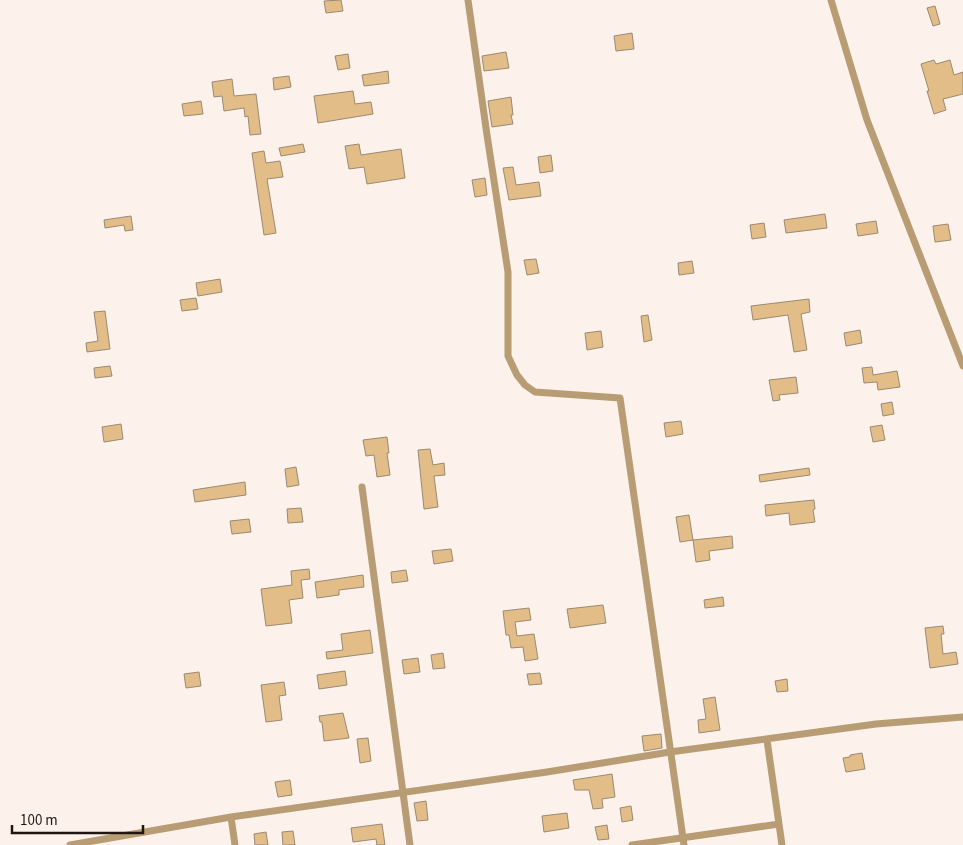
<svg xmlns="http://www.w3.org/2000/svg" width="963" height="845" font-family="'Source Sans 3',sans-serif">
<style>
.building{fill:#e3bd87;stroke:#9a8972}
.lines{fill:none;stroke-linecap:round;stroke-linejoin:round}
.minor{stroke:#b89c73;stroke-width:7}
</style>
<rect width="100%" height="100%" fill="#fdf1eb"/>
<path class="building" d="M341,0L343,11L326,13L324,1Z
M935,6L940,24L933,26L927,8Z
M632,33L634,49L616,51L614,36Z
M506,52L509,68L484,71L482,56Z
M348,54L350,68L338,70L335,56Z
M934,60L936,64L950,60L954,75L963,72V94L943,99L946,110L934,114L927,91H929L921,64Z
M388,71L389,83L364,86L362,75Z
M289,76L291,87L274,90L273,78Z
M232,79L234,96L256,94L261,134L250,135L248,116L245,117L244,108L224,111L222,96L214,97L212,82Z
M353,91L355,104L371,102L373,114L318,123L314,96Z
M511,97L513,115H511L513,124L492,127L488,101Z
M201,101L203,114L184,116L182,104Z
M303,144L305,152L281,156L279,148Z
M359,144L361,155L401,149L405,178L367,184L364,167L349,169L345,146Z
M264,151L266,163L280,161L283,177L267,179L276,233L264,235L252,153Z
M551,155L553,171L540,173L538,157Z
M513,167L516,185L539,182L541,196L509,200L503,168Z
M485,178L487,195L475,197L472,180Z
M825,214L827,228L786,233L784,220Z
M131,216L133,230L125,231L124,225L105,228L104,220Z
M876,221L878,233L858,236L856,224Z
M764,223L766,237L752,239L750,225Z
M948,224L951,240L935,242L933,226Z
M536,259L539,273L527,275L524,260Z
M692,261L694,273L679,275L678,263Z
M220,279L222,292L198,296L196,283Z
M196,298L198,309L182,311L180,300Z
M809,299L810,312L801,314L807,350L794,352L788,315L753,320L751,306Z
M105,311L110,349L87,352L86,343L98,341L94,312Z
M648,315L652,340L644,342L641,316Z
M860,330L862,343L846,346L844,333Z
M601,331L603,347L587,350L585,333Z
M110,366L112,376L95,378L94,368Z
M872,367L873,375L897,371L900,387L878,390L877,382L864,383L862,368Z
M796,377L798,393L779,395L780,400L773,401L769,380Z
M892,402L894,414L883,416L881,404Z
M681,421L683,434L666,437L664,423Z
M121,424L123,439L104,442L102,427Z
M882,425L885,440L873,442L870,427Z
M387,437L389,453H387L390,475L377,477L374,455L366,456L363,440Z
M430,449L433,465L444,463L445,475L434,476L438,507L424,509L418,450Z
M296,467L299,485L287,487L285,469Z
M809,468L810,475L760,482L759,475Z
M245,482L246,495L195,502L193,490Z
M814,500L815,509L813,510L815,522L790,525L789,513L766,516L765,505Z
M301,508L303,522L288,523L287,509Z
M689,515L693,540L680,542L676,517Z
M249,519L251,532L232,534L230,521Z
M732,536L733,548L709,551L710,560L696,562L693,540Z
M451,549L453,561L434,564L432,551Z
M309,569L310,579L301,580L303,598L289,600L292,623L266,626L261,589L292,585L291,571Z
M406,570L408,581L392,583L391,572Z
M363,575L364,587L339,590V595L317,598L315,582Z
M723,597L724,606L705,608L704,600Z
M603,605L606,623L570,628L567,609Z
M529,608L531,620L515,622L517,636L534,634L538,659L525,661L523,647L511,648L509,635H506L503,611Z
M943,626L944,634H941L943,654L956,652L958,664L930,668L925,628Z
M370,630L373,653L327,659L326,652L343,650L341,634Z
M443,653L445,668L433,669L431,655Z
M418,658L420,672L404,674L402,660Z
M345,671L347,685L319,689L317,675Z
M199,672L201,686L186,688L184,674Z
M540,673L542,684L529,685L527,674Z
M787,679L788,691L777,692L775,681Z
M284,682L286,695L279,696L282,720L266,722L261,685Z
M715,697L720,730L699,733L698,720L706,719L703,699Z
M343,713L349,738L324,741L322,722H320L319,716Z
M661,734L662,748L644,751L642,736Z
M368,738L371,761L360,763L357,739Z
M862,753L865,769L846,772L843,758L850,757V755Z
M612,774L615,797L602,799L603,808L593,809L589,790H575L573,780Z
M290,780L292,795L278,797L275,782Z
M426,801L428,820L417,821L414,803Z
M631,806L633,820L622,822L620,808Z
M567,813L569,828L544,832L542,816Z
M382,824L385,845H377L376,839L353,842L351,828Z
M607,825L609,839L598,840L595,827Z
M293,831L295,845H283L282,832Z
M266,832L268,845H255L254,834Z"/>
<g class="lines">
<path class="minor" d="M468,0L487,135L508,272V356L517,375L525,385L535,392L620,398L684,845
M831,0L867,120L963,366
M362,487L410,845
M767,740L782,845
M231,817L235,845
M70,845L231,817L547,772L670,752L876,724L963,717
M632,845L779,824"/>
</g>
<path d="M12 825v8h131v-8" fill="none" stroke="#201610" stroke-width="2.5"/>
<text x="20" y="825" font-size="15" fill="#201610" stroke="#fdf1eb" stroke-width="4" paint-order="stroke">100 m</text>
</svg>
